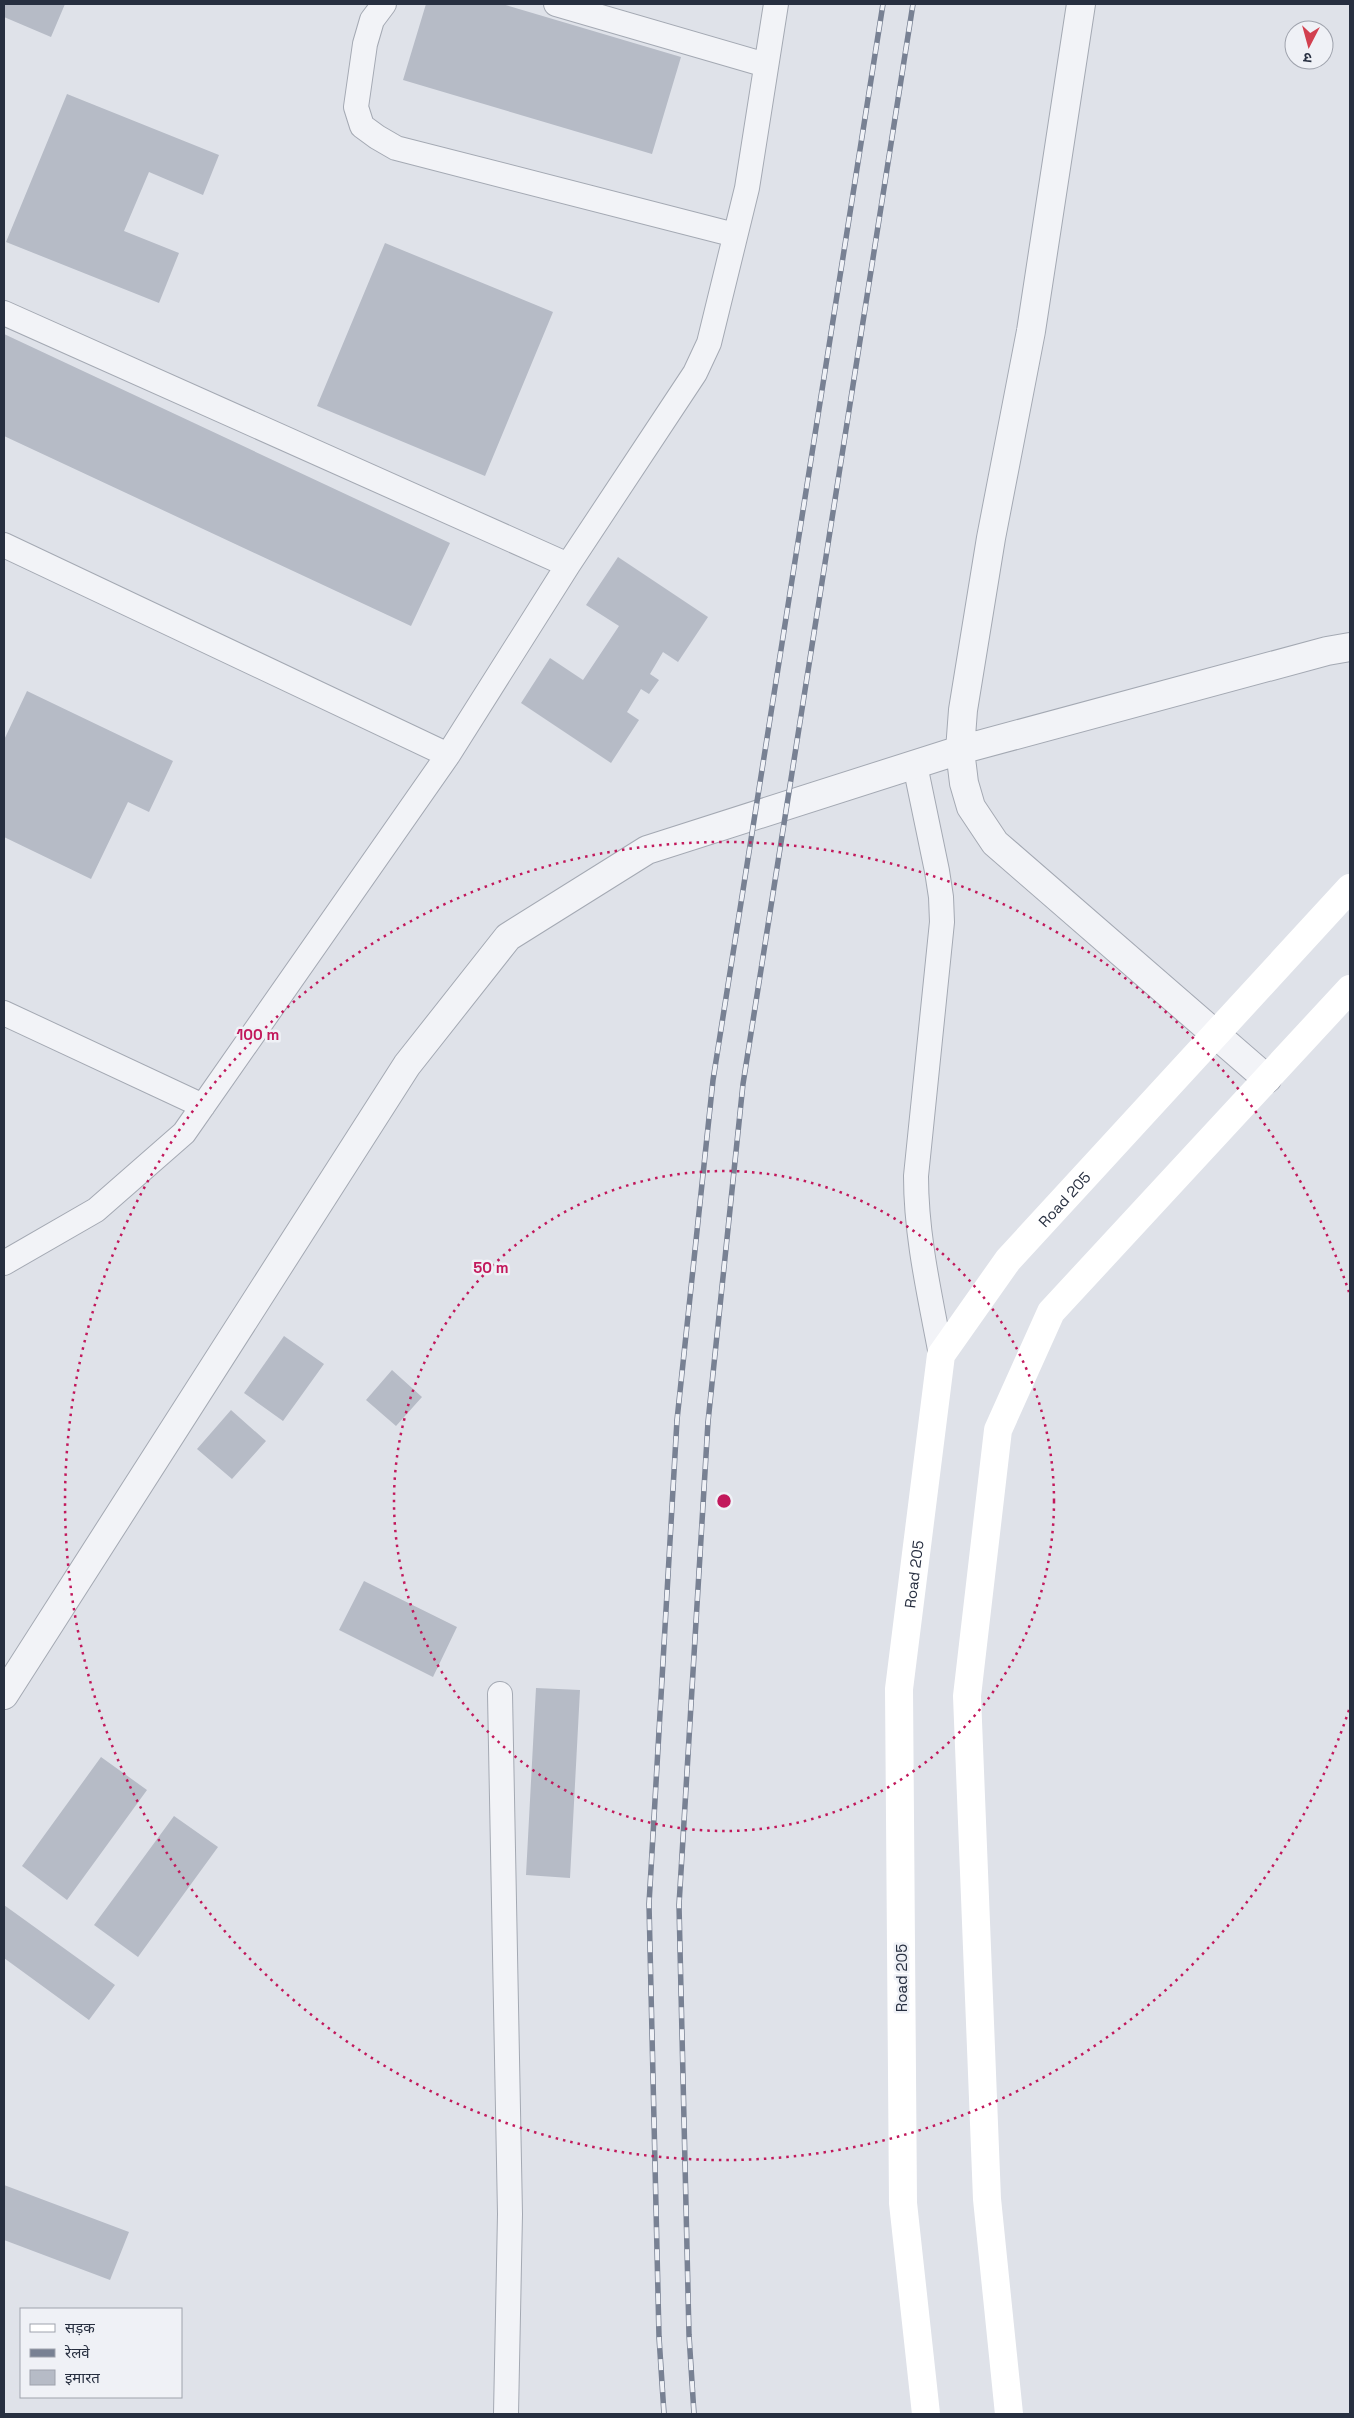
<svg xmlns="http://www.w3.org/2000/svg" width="1354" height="2418" font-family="'Space Grotesk','Noto Sans Devanagari',sans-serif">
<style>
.building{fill:#b6bbc6}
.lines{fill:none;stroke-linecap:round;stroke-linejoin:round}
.service-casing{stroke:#a4a9b3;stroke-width:26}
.tertiary-casing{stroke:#a4a9b3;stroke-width:30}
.service{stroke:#f2f3f7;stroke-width:24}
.tertiary{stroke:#f2f3f7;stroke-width:28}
.secondary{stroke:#fff;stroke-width:28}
.rail-casing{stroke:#788193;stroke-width:5.5}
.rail{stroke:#eff1f6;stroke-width:4;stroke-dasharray:11;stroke-linecap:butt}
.ring{fill:none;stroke:#c2185b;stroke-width:2.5;stroke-dasharray:2.5 5}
.labels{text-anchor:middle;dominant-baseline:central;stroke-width:5;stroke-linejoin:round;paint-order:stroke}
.street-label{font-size:15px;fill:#272f40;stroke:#eff1f6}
.centre{fill:#c2185b;stroke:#eff1f6;stroke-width:2.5}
.ring-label{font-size:15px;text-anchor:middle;font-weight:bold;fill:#c2185b;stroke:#eff1f6;stroke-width:5;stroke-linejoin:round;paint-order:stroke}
</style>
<rect width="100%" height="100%" fill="#dfe2e9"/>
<path class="building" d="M4,4H65L51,37L4,17Z
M426,4H502L681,57L652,154L403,80Z
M67,94L219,155L203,195L149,172L124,231L179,253L159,303L6,242Z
M385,243L553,312L485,476L317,406Z
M4,334L450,543L411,626L4,436Z
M618,557L708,617L678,662L663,652L650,674L659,680L649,694L641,689L627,712L639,720L611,763L521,703L550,658L583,680L619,626L586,605Z
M27,691L173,761L149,812L128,802L91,879L4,837V740Z
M284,1336L324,1364L283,1421L244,1393Z
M392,1370L422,1397L396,1426L366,1400Z
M231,1410L266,1441L232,1479L197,1449Z
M364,1581L457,1627L433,1677L339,1630Z
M536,1688L580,1690L570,1878L526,1875Z
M101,1757L147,1790L67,1900L22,1866Z
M174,1816L218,1847L138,1957L94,1925Z
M4,1905L115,1985L89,2020L4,1958Z
M4,2185L129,2232L110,2280L4,2240Z"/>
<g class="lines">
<g class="service-casing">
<path id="service" d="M384,4L372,20L365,44L356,107L362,126L377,137L396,148L735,235
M556,4L766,65
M4,313L568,565
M4,545L448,755
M915,765L937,871L941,897L942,922L916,1176C916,1237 930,1296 941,1355
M4,1013L203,1106
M4,1263L96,1210L184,1133L448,755L568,565L695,373L709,343L747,188L776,4
M500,1694L510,2214L506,2414"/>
</g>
<g class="tertiary-casing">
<path id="tertiary" d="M1081,4L1031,331L991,538L963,710L960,750L964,783L971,807L995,843L1267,1079
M4,1695L407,1065L508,937L647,850L960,750L1327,651L1350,647"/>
</g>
<use href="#service" class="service"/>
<use href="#tertiary" class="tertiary"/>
<g class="secondary">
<path id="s1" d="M926,2414L903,2203L899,1689L941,1355L1008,1260L1350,888"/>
<path d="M1009,2414L987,2199L967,1696L998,1430L1051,1312L1350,989"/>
</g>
<g class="rail-casing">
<path id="rail" d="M664,2414L659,2337L649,1904L677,1420L713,1080L883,4
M694,2414L689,2335L679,1905L708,1422L743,1084L913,4"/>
</g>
<use href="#rail" class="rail"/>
</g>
<g class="ring">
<circle cx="724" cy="1501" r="330"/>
<path d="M1349 1710A659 659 0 1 1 1349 1292"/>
</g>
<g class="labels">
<g class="street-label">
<text stroke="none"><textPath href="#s1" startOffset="1262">Road 205</textPath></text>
<text stroke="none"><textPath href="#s1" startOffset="842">Road 205</textPath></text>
<text transform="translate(901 1978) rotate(-90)">Road 205</text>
</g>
</g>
<circle cx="724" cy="1501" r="8" class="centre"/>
<g class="ring-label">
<text x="258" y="1040">100 m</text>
<text x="491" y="1273">50 m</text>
</g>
<rect width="1354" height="2418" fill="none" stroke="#272f40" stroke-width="10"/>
<rect x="20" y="2308" width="162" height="90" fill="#eff1f6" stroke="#9fa3ad"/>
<rect x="30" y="2324" width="25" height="8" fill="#ffffff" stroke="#9fa3ad"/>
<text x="65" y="2333" font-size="15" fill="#272f40">सड़क</text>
<rect x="30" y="2349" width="25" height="8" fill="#788193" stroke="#9fa3ad"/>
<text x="65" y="2358" font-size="15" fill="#272f40">रेलवे</text>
<rect x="30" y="2370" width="25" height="15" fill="#b6bbc6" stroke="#9fa3ad"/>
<text x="65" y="2383" font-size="15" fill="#272f40">इमारत</text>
<g transform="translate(1309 45) rotate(186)"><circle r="24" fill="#eff1f6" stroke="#9fa3ad"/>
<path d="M0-4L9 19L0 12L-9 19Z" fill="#d2404f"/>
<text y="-8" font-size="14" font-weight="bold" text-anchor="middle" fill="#272f40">उ</text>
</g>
</svg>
